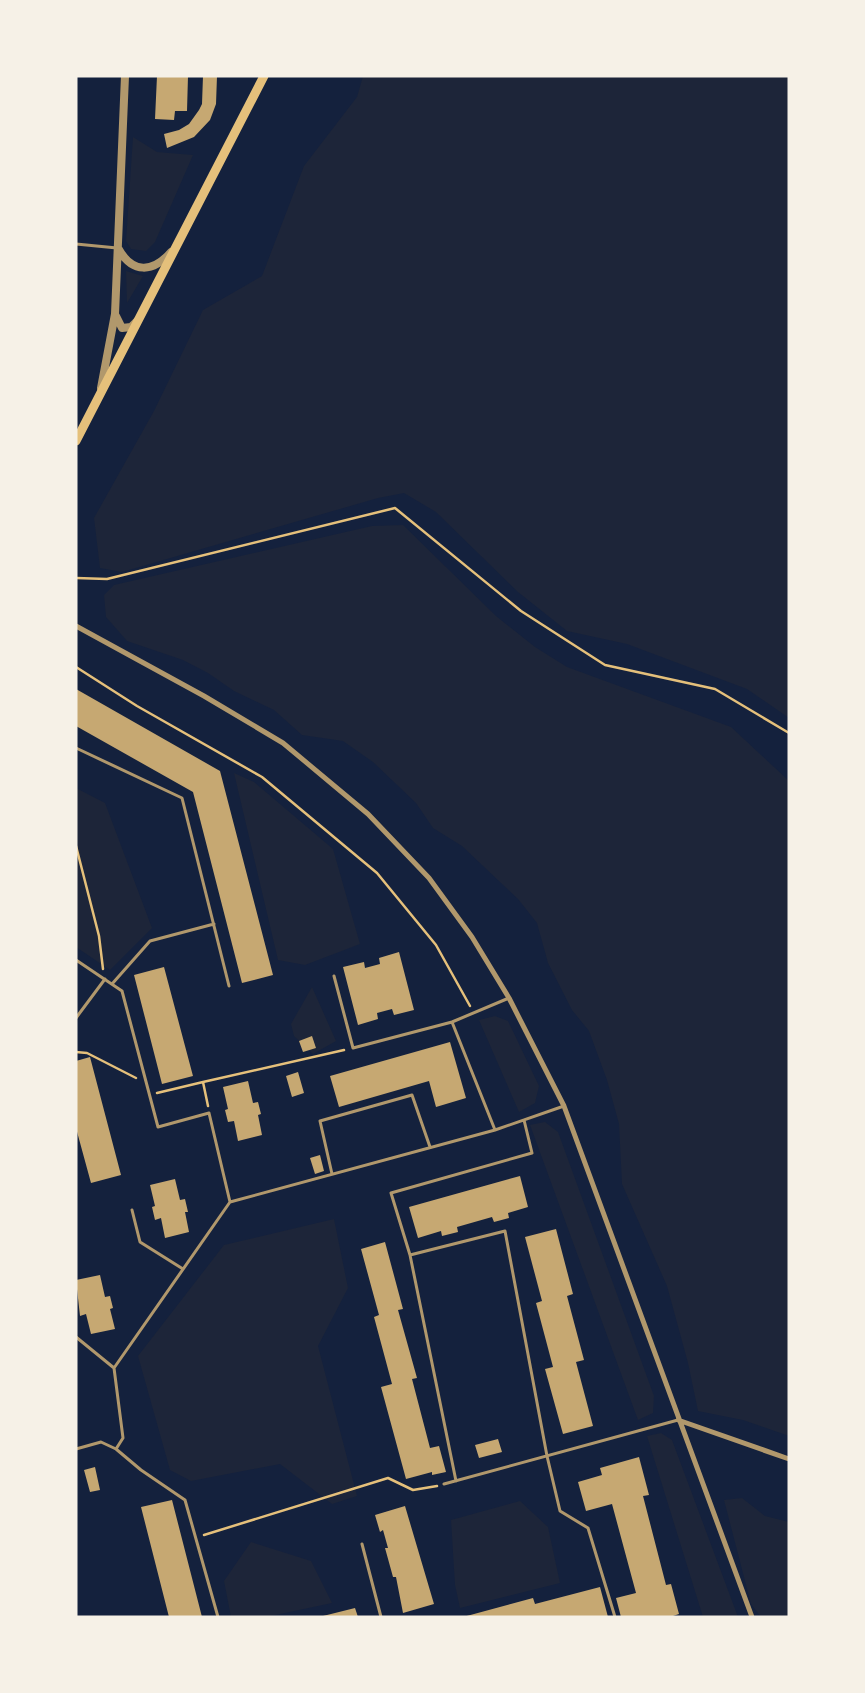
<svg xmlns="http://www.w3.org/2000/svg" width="865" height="1693" font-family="'Noto Sans',sans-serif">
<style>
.green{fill:#1d2539}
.building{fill:#c6a872}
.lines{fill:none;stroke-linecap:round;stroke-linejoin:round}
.path{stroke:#e5c07b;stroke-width:2.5}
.service{stroke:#b1986c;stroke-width:3}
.minor{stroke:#b1986c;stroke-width:5}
.tertiary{stroke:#b1986c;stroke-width:8}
.secondary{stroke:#e5c07b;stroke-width:9}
</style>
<rect width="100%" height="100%" fill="#14213d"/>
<path class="green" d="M363,76H789V718L747,689L627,644L567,631L518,592L436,512L404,493L378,498L122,572L100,568L94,518L154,411L203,310L262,276L304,166L357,97Z
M133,137L157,152L193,155L155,242L146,251L131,249L126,241Z
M126,271L143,276L127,303Z
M403,525L496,616L535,647L567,667L731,727L789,781V1436L743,1420L698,1411L688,1363L667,1286L622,1184L619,1124L607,1080L589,1031L572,1010L548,963L537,923L518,899L462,846L433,828L416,803L373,762L343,741L302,735L274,710L234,691L208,673L183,660L127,641L106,617L104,595L114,585L372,526Z
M234,773L254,782L333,849L360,944L305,965L278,960Z
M76,788L105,803L152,928L110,970L76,947Z
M312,987L336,1041L313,1054L294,1036L291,1024Z
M495,1016L508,1021L539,1086L535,1103L519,1112L479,1020Z
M545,1122L558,1132L654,1396L653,1413L638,1420L530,1125Z
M334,1219L348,1288L318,1346L357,1496L332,1504L280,1464L191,1481L170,1470L138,1356L224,1245Z
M661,1433L672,1440L738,1617H703L647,1436Z
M742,1498L765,1516L789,1522V1617H761L751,1604L724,1500Z
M520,1501L548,1527L560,1583L460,1608L455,1585L451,1520Z
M251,1542L311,1561L332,1603L266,1617H231L224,1581Z"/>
<path class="building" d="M157,76H188L187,111H175L174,120L155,119Z
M203,76H217L216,104L210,120L194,137L167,148L164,134L179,130L189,124L199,110L202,104Z
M76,689L220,771L273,975L242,983L193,792L76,726Z
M399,952L414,1010L394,1015L392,1009L377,1013L378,1019L358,1025L343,967L364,962L365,968L380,964L379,958Z
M164,967L193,1076L162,1084L134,975Z
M312,1036L316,1048L303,1052L299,1041Z
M450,1042L466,1098L436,1107L429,1081L339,1107L330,1076Z
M90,1057L121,1175L91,1183L76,1128V1061Z
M298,1072L304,1093L292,1097L286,1076Z
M248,1081L253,1103L258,1102L261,1114L258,1115L262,1135L238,1141L234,1121L228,1122L225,1110L228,1109L223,1087Z
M320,1155L324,1171L315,1174L310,1158Z
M520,1176L528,1207L508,1213L509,1218L494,1222L492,1217L457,1227L458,1232L442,1236L441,1231L418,1238L409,1207Z
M175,1179L180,1200L185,1199L188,1212H185L189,1232L165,1238L161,1218L155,1220L152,1207L155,1206L150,1185Z
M556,1229L573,1294L567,1296L584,1360L576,1362L593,1426L563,1434L545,1369L553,1367L536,1303L542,1301L525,1237Z
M385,1242L403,1309L398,1310L417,1378L412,1379L430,1448L439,1446L446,1472L432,1475V1472L406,1479L381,1387L392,1384L374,1317L379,1315L361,1249Z
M100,1275L105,1297L110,1296L113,1308L110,1309L115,1329L91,1334L86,1314L80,1316L76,1280Z
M498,1439L502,1452L479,1458L475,1445Z
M639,1457L649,1495L643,1496L666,1585L671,1584L679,1614L670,1617H621L616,1598L636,1593L612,1504L586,1511L578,1482L602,1475L600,1468Z
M95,1467L100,1490L90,1492L84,1470Z
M172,1500L202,1617H169L141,1507Z
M405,1506L434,1604L403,1613L396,1577H393L385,1548H388L383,1530L380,1532L375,1515Z
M600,1587L608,1617H463L533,1598L535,1604Z
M355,1608L358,1617H323V1616Z"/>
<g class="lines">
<path class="path" d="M76,578L107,579L395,508L521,611L605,665L715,689L789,733
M76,667L137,706L262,777L377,873L436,945L470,1006
M76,846L99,936L103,969
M76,1052L87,1053L136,1078
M157,1093L203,1082
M208,1106L203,1082L344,1050
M204,1535L388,1478L413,1490L437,1486"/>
<path class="service" d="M76,244L117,248
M76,748L182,798L229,986
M76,960L122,991L158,1127L209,1113L230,1202L495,1130L564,1106
M334,976L353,1048L452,1022L509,998
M112,984L150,941L214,924
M76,1018L105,979
M452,1022L495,1130
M332,1174L320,1121L412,1095L430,1147
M132,1210L140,1242L183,1269
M410,1255L391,1193L532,1153L524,1120
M76,1337L114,1368
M76,1449L101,1442L116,1449L141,1470L185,1500L218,1617
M116,1449L123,1438L114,1368L230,1202
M456,1481L410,1255L505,1231L547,1456L560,1511L588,1528L615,1617
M444,1484L678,1420
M362,1544L381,1617"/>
<path class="minor" d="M76,626L204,696L283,743L368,814L429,878L472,937L509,998L564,1106L752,1617
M678,1420L789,1459"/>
<path class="tertiary" d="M118,248C132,274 153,273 171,252
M116,316L122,328L131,327L137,321
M101,388L115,314L125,76"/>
<path class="secondary" d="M76,441L264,76"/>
</g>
<rect width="865" height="1693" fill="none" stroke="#f6f1e7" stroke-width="155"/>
</svg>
